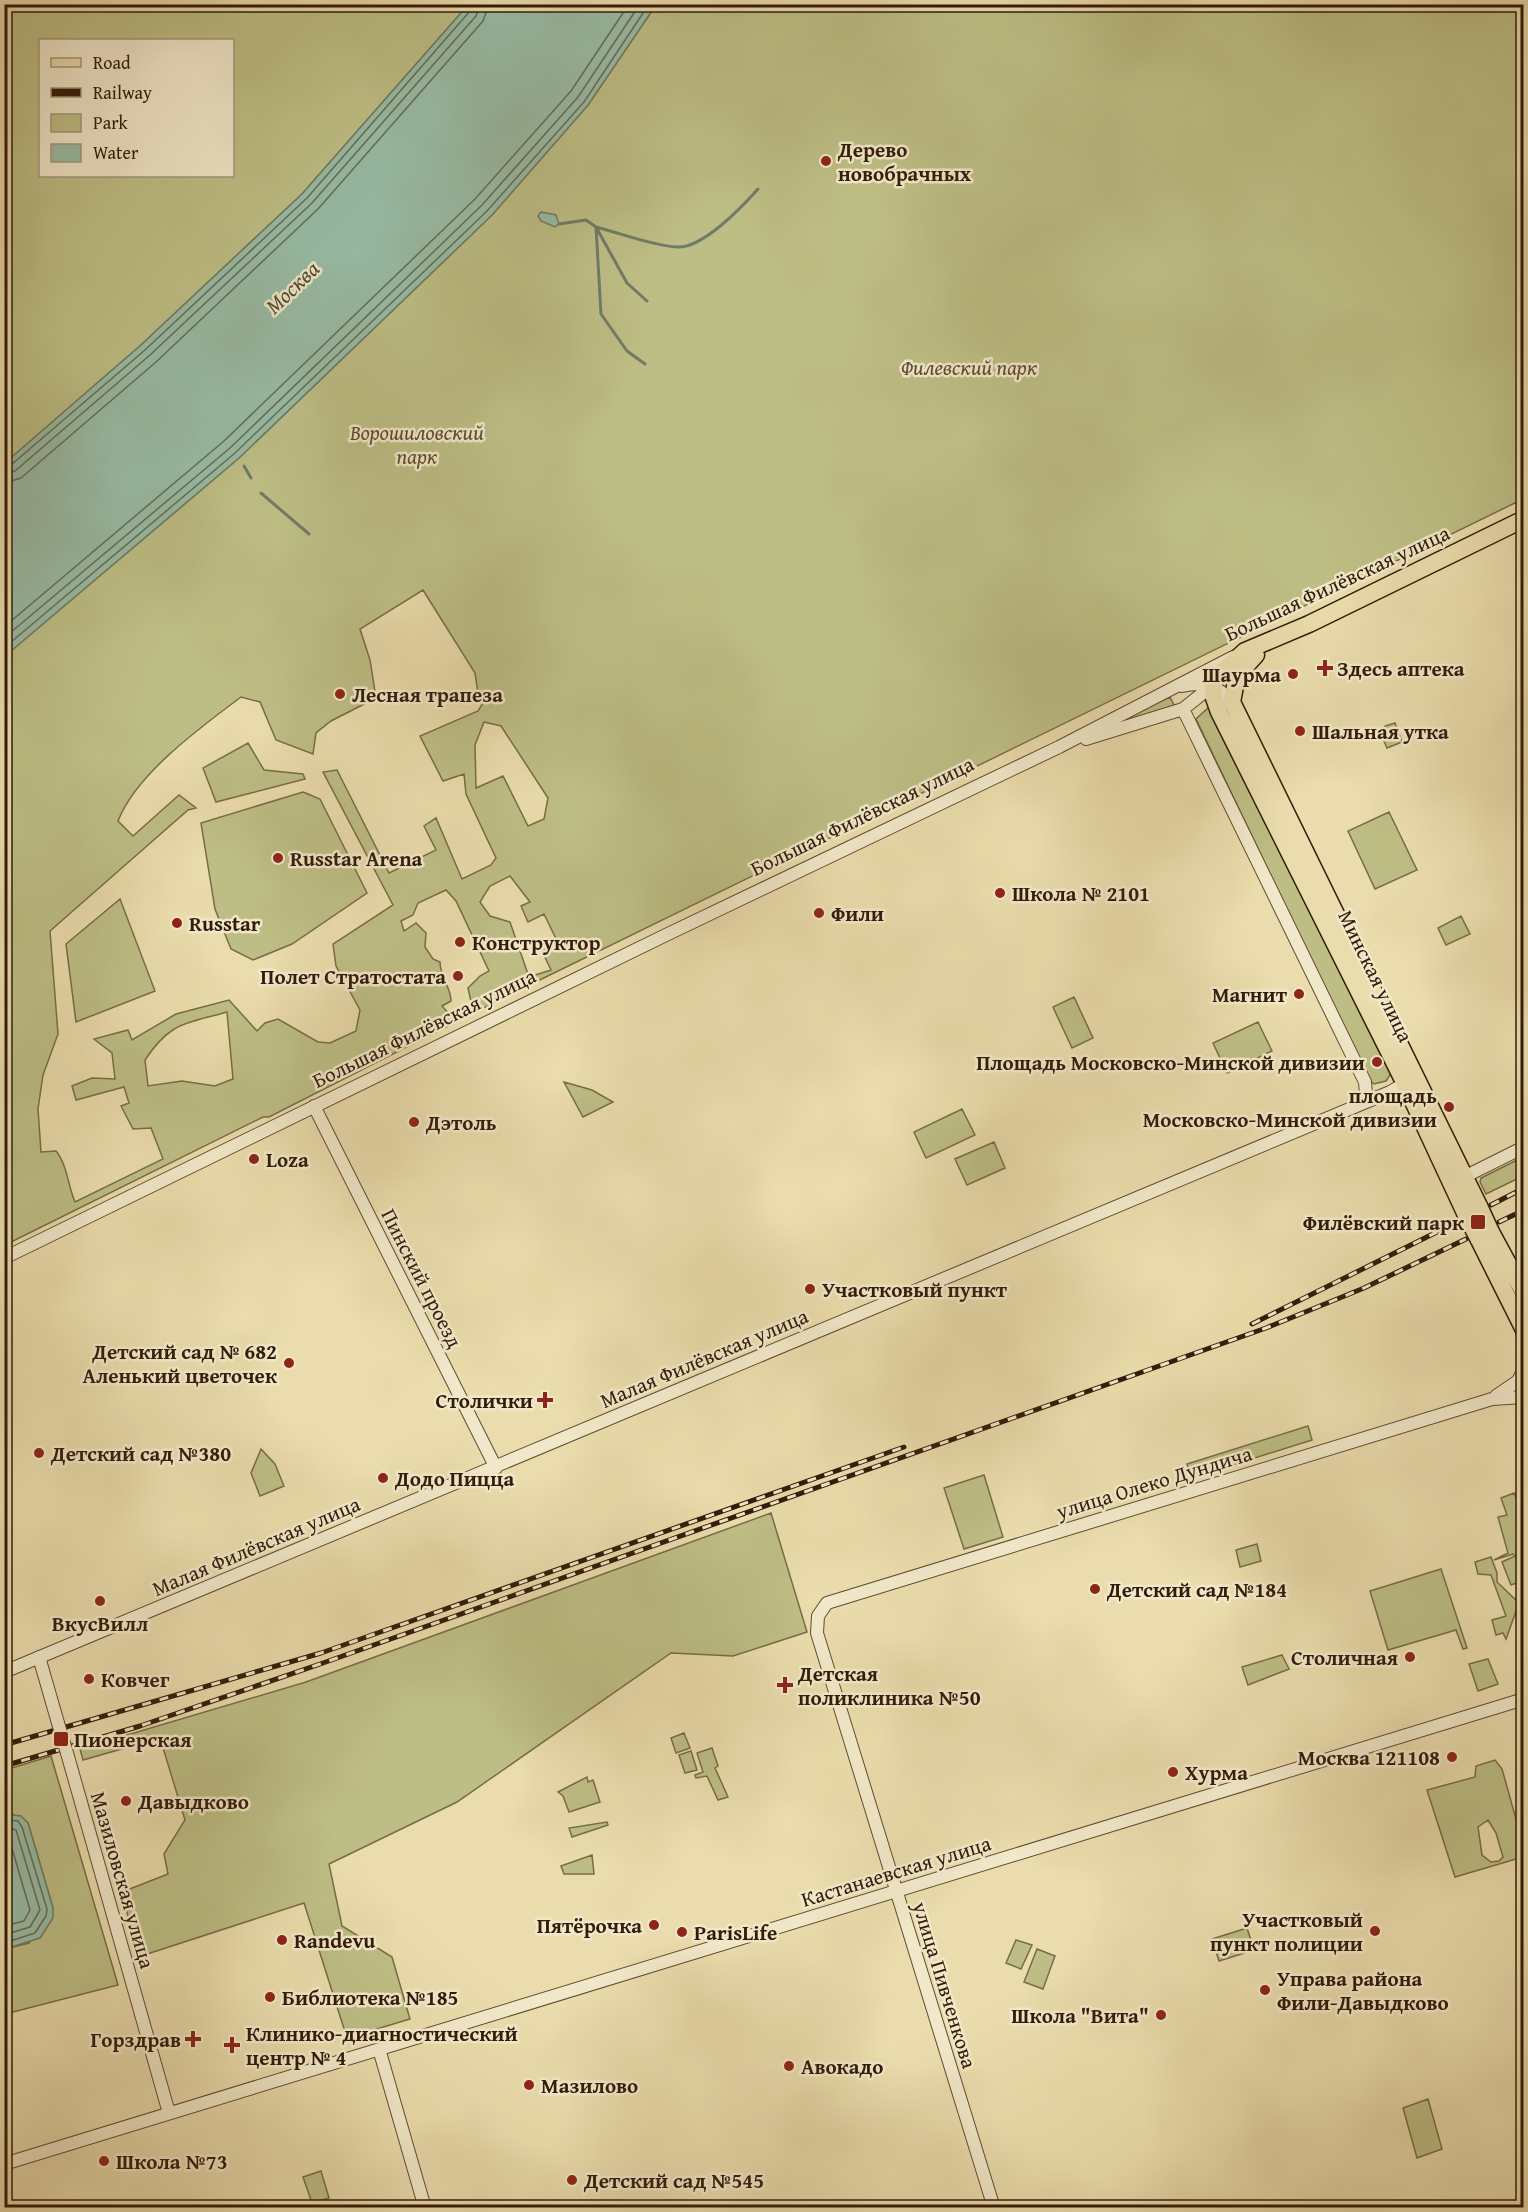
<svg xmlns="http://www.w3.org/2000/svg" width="1528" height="2212" font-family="'Gentium Book Plus',serif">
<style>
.green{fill:#bdbe85;stroke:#786c46;stroke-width:1.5;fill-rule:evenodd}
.water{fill:#98bca6;stroke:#6f7c67;stroke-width:1.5}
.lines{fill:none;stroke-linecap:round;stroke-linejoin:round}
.shore{stroke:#656c57;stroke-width:1.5}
.stream{stroke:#6f7c67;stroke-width:3}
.minor-casing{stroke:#604b31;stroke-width:14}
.major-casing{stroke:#321b08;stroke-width:19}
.minor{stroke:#f1e8c9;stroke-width:12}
.major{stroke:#eadcac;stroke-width:16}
.rail-casing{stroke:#321b08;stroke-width:5}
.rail{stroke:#f1e8c9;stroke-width:3;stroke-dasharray:9;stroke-linecap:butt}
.minor-bridge-casing{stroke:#604b31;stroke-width:14;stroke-linecap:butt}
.major-bridge-casing{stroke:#321b08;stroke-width:19;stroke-linecap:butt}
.minor-bridge{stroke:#f1e8c9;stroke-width:12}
.major-bridge{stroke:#eadcac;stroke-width:16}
.poi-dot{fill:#8f2418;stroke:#f1e8c9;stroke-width:2}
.labels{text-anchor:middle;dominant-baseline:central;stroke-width:5;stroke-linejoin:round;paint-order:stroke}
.poi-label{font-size:21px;font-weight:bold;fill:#321b08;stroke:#f1e8c9;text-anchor:start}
.park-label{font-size:21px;font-style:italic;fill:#5c4c2e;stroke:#f1e8c9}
.street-label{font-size:21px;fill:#321b08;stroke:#f1e8c9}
.water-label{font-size:22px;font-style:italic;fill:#514b37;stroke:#f1e8c9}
</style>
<rect width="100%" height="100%" fill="#eadcac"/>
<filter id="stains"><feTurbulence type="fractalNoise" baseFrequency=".00333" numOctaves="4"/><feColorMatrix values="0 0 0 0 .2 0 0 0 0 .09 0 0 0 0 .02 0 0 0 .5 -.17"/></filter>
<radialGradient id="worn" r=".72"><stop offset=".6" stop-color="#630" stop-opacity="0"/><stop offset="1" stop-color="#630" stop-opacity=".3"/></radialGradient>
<path class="green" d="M4,5H468L302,194L141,345L5,463ZM40,40H232V176H40Z
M656,5H1523V499L509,995L269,1117H263L5,1245V656L239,458L492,215L588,105ZM423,590L475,673L478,693L483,703L478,711L420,736L443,781L464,774L466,794L496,858L491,865L462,879L436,818L424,826L436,850L389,873L337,770L323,772L393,905L333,944L336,966L360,1010L356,1031L330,1043L318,1042L278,1019L265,1023L257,1031L229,1000L176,1014L132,1040L128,1030L94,1039L112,1053L115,1079L92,1078L72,1086L76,1100L124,1087L129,1103L121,1106L133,1129L151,1128L163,1159L75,1202C68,1186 67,1164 56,1151L41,1152L38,1109L43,1075L58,1034L50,931L188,810L196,808L179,795L133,836L118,821C136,774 201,727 241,697L260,702L276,740L313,754L316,733L331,721L376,698L370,660L360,629ZM484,722L501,726L548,798L544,819L528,826L503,776L476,788L475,745ZM510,876L530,902L521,906L528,922L544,914L558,943L542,951L551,970L529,977L510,922L490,916L480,902L490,886ZM446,890L456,901L489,971L480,976L468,988L472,1006L451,1016L442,1006L451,1001C451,987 440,978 440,962L433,959L425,947L426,933L416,923L404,931L401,921L413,915L418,903ZM227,1012L233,1079L215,1086L182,1081L148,1086L145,1060C170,1022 185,1024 227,1012Z
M1170,697L1174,705L1163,711L1098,729Z
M1209,707L1392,1072L1386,1081L1374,1084L1368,1079L1196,719Z
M1395,723L1402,742L1387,748L1383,739L1385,726Z
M248,743L264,770L303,774L305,779L216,802L203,768Z
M303,792L320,799L367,893L292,944L253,960L231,949L215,909L201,823Z
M1389,812L1417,870L1375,889L1348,831Z
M120,899L155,991L76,1022L66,944Z
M1461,916L1470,934L1446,945L1438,928Z
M1074,997L1093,1038L1072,1048L1053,1007Z
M1258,1022L1272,1051L1227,1073L1213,1043Z
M564,1082L592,1090L613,1102L583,1117Z
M962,1109L975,1135L926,1158L914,1132Z
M994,1142L1005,1168L967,1185L955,1159Z
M1523,1157V1176L1486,1194L1480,1182L1481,1178Z
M1308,1426L1312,1440L1191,1478L1187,1464Z
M261,1449L275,1464L284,1486L260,1496L251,1473Z
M984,1475L1003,1537L964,1549L944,1488Z
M1514,1493L1523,1515V1572L1516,1558L1524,1580L1511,1585L1502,1562L1515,1556L1513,1554L1494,1560L1508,1553L1498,1517L1507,1515L1501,1498Z
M771,1513L807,1632L733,1656L671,1653L457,1802L329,1864L342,1926L392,1957L410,2019L347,2038L304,1903L138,1957L122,1892L168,1874L164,1854L185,1820L160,1738L83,1760L80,1749L306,1682Z
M1257,1544L1261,1561L1240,1567L1236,1550Z
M1491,1557L1497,1573V1582L1519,1603L1506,1639L1503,1633L1496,1635L1492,1620L1506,1616L1491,1575L1478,1574L1475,1562Z
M1441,1569L1467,1648L1463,1649L1456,1630L1388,1650L1370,1591Z
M1282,1655L1289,1669L1248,1685L1242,1667Z
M1488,1659L1498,1684L1478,1691L1469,1664Z
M684,1733L690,1748L676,1753L671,1738Z
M712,1748L718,1766L715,1768L728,1797L718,1800L707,1776L696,1778L695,1775L703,1772L697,1753Z
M691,1751L697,1770L685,1773L679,1755Z
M51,1756L118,1985L5,2014V1949L29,1943L53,1908L28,1823L12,1814H5V1770Z
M1495,1760L1502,1769L1523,1844V1857L1455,1877L1427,1790L1475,1777L1476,1766ZM1488,1820L1496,1833L1503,1857L1499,1861L1491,1862L1482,1855L1478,1827Z
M587,1777L588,1782L593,1780L600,1802L569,1812L563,1796L558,1792Z
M607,1822L608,1825L572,1837L569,1828Z
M592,1855L594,1874H564L561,1866Z
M1247,1928L1254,1950L1219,1961L1212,1939Z
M1016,1940L1032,1945L1021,1969L1006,1963Z
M1037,1949L1055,1956L1043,1989L1024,1982Z
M1428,2099L1442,2149L1417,2158L1403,2108Z
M321,2171L329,2198L312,2203L303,2177Z"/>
<path class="water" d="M468,5H656L588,105L492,215L239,458L5,656V463L141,345L302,194Z
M541,212L556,215L559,224L555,227L541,221L538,216Z
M5,1814L21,1816L28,1823L53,1908V1918L40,1938L5,1949Z"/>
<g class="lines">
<path class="shore" d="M4,467L11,465L145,350L307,198L470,11L472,4
M4,474L15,471L150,355L312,203L476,16L480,4
M4,483L21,478L156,362L318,209L483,21L489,4
M4,627L224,441L475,199L571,91L629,4
M4,638L230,448L482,205L578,97L640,4
M4,648L235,453L487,211L584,102L649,4
M4,1820L18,1821L22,1827L47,1909L46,1916L35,1933L4,1943
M4,1827L16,1830L40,1910L30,1927L4,1935
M4,1836L9,1838L30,1910L24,1921L4,1926"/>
<path class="stream" d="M559,224L586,220L596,227L627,283L647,301
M645,364L627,351L601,314L596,227C620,233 653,246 677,247C702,249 742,207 758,189
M244,466L251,478
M261,493L309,534"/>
<g class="minor-casing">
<path id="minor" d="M1182,686C1204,681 1217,685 1232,702
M1183,709L1365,1082L1366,1094L1359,1104
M1086,739L1183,709L1217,682
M314,1106L496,1468
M1458,1180L1524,1147
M4,1258L668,934L1059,747L1233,657
M1521,1325L1524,1344
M1496,1396L1518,1381L1524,1369
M39,1657L58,1723
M4,1672L1390,1092L1411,1080
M67,1753L169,2113
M379,2049L425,2208
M4,2164L1524,1699
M994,2208L817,1633L818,1616L827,1603L1492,1399L1524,1397"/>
</g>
<g class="major-casing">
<path id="major" d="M1256,655L1237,676L1232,702L1480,1208
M1466,1215L1405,1084L1219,712L1213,695L1214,679L1245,651L1309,624L1524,519
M1491,1232L1524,1293
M1478,1238L1524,1330"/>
</g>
<use href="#minor" class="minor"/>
<use href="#major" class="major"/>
<g class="rail-casing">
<path id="rail" d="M1491,1205L1524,1188
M1499,1222L1524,1210
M1252,1324L1457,1222
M4,1745L321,1653L904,1447
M4,1766L140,1726L323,1663L1266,1328L1364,1288L1466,1239"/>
</g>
<use href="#rail" class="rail"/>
<g class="minor-bridge-casing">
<path id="minor-bridge" d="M58,1723L67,1753"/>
</g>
<g class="major-bridge-casing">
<path id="major-bridge" d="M1480,1208L1491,1232
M1466,1215L1478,1238"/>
</g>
<use href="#minor-bridge" class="minor-bridge"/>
<use href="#major-bridge" class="major-bridge"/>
</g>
<g class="poi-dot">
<circle cx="826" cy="161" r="6"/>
<path d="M1322 659h6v6h6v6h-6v6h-6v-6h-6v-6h6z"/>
<circle cx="1293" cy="674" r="6"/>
<circle cx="340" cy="694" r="6"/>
<circle cx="1300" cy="731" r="6"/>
<circle cx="278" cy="858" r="6"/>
<circle cx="1000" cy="893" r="6"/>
<circle cx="819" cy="913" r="6"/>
<circle cx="177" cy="923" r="6"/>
<circle cx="460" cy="942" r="6"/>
<circle cx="458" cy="976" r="6"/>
<circle cx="1299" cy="994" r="6"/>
<circle cx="1377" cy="1062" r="6"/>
<circle cx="1449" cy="1107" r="6"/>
<circle cx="414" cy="1122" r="6"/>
<circle cx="254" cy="1159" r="6"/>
<rect x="1470" y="1214" width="16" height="16" rx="3"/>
<circle cx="810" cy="1289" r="6"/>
<circle cx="289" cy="1363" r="6"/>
<path d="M542 1391h6v6h6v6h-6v6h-6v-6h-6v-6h6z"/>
<circle cx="39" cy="1453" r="6"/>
<circle cx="383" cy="1478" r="6"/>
<circle cx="1095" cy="1589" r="6"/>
<circle cx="100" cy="1601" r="6"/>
<circle cx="1410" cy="1657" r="6"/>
<circle cx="89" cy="1679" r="6"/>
<path d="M782 1676h6v6h6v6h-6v6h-6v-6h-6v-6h6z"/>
<rect x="53" y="1731" width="16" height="16" rx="3"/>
<circle cx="1452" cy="1757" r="6"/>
<circle cx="1173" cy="1772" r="6"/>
<circle cx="126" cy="1801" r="6"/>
<circle cx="654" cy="1925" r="6"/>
<circle cx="1375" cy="1931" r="6"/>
<circle cx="682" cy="1932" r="6"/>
<circle cx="282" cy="1940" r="6"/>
<circle cx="1265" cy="1990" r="6"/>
<circle cx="270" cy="1997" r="6"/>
<circle cx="1161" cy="2015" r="6"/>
<path d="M190 2030h6v6h6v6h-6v6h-6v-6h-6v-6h6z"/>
<path d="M229 2036h6v6h6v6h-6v6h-6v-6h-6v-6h6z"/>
<circle cx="789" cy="2066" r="6"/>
<circle cx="529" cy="2085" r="6"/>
<circle cx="104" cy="2161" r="6"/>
<circle cx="572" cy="2180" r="6"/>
</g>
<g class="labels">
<g class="poi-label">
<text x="838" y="149">Дерево<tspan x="838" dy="24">новобрачных</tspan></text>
<text x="1337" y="668">Здесь аптека</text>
<text x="1281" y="674" text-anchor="end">Шаурма</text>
<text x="352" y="694">Лесная трапеза</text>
<text x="1312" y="731">Шальная утка</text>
<text x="290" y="858">Russtar Arena</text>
<text x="1012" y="893">Школа № 2101</text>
<text x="831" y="913">Фили</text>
<text x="189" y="923">Russtar</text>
<text x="472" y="942">Конструктор</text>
<text x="446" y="976" text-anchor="end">Полет Стратостата</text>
<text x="1287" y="994" text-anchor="end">Магнит</text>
<text x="1365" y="1062" text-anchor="end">Площадь Московско-Минской дивизии</text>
<text x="1437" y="1095" text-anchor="end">площадь<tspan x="1437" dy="24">Московско-Минской дивизии</tspan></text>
<text x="426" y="1122">Дэтоль</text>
<text x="266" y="1159">Loza</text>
<text x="1464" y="1222" text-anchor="end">Филёвский парк</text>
<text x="822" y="1289">Участковый пункт</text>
<text x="277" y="1351" text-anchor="end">Детский сад № 682<tspan x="277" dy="24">Аленький цветочек</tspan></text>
<text x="533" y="1400" text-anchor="end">Столички</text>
<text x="51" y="1453">Детский сад №380</text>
<text x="395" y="1478">Додо Пицца</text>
<text x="1107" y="1589">Детский сад №184</text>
<text x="100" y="1623" text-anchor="middle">ВкусВилл</text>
<text x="1398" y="1657" text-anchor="end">Столичная</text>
<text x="798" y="1673">Детская<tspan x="798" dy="24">поликлиника №50</tspan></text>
<text x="101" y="1679">Ковчег</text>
<text x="74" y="1739">Пионерская</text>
<text x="1440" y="1757" text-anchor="end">Москва 121108</text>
<text x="1185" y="1772">Хурма</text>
<text x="138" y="1801">Давыдково</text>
<text x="1363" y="1919" text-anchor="end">Участковый<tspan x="1363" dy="24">пункт полиции</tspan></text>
<text x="642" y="1925" text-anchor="end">Пятёрочка</text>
<text x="694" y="1932">ParisLife</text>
<text x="294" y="1940">Randevu</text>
<text x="1277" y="1978">Управа района<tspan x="1277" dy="24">Фили-Давыдково</tspan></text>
<text x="282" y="1997">Библиотека №185</text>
<text x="1149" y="2015" text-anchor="end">Школа "Вита"</text>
<text x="246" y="2033">Клинико-диагностический<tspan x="246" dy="24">центр № 4</tspan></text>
<text x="181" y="2039" text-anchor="end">Горздрав</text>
<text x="801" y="2066">Авокадо</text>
<text x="541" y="2085">Мазилово</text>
<text x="116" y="2161">Школа №73</text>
<text x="584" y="2180">Детский сад №545</text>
</g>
<g class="park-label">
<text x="969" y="367">Филевский парк</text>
<text x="417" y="432">Ворошиловский<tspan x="417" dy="24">парк</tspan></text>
</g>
<g class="street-label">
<text transform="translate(1337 583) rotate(-25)">Большая Филёвская улица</text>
<text transform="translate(862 816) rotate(-26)">Большая Филёвская улица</text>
<text transform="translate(1376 976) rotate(64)">Минская улица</text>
<text transform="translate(424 1028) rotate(-26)">Большая Филёвская улица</text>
<text transform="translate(422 1278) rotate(63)">Пинский проезд</text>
<text transform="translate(704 1358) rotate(-23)">Малая Филёвская улица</text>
<text transform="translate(1154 1482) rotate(-17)">улица Олеко Дундича</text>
<text transform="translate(256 1546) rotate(-23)">Малая Филёвская улица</text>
<text transform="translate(896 1871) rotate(-17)">Кастанаевская улица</text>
<text transform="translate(123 1880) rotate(74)">Мазиловская улица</text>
<text transform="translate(945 1985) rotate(73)">улица Пивченкова</text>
</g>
<g class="water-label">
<text transform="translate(292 287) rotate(-44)">Москва</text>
</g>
</g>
<rect width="1528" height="2212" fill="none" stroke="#eadcac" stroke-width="24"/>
<rect x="6" y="6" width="1516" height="2200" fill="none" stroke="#321b08" stroke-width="3"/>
<rect x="12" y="12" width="1504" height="2188" fill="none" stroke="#321b08" stroke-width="1.5"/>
<rect x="39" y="39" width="195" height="138" fill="#f1e8c9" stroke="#a5967c" stroke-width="1.5"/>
<rect x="51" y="58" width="30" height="9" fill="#eadcac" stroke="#a5967c" stroke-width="1.5"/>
<text x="93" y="69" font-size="18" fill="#321b08">Road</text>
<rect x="51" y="88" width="30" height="9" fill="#321b08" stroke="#a5967c" stroke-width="1.5"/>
<text x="93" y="99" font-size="18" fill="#321b08">Railway</text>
<rect x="51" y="114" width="30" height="18" fill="#bdbe85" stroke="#a5967c" stroke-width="1.5"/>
<text x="93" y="129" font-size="18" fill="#321b08">Park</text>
<rect x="51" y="144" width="30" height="18" fill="#98bca6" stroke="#a5967c" stroke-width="1.5"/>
<text x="93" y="159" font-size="18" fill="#321b08">Water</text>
<rect width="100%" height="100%" filter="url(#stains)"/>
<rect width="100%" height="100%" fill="url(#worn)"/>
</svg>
